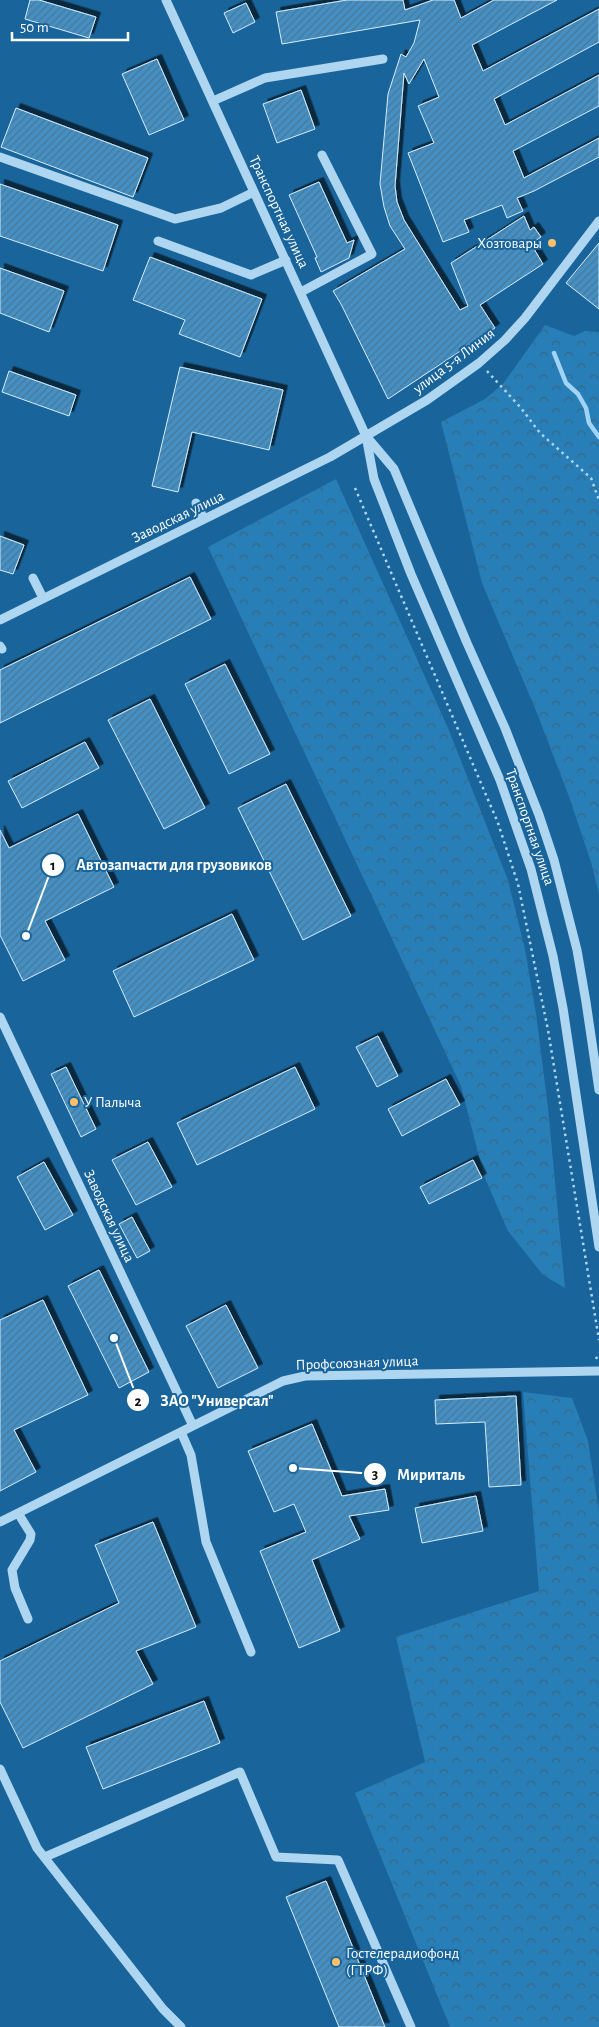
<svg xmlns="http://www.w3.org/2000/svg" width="599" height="2027" font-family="'Alegreya Sans',sans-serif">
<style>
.forest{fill:url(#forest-crowns)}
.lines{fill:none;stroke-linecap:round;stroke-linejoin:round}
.stream{stroke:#a1d3f4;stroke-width:4.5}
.building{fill:url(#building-hatch);stroke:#d5edfc;filter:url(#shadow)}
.path{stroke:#aed6f1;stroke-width:2.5;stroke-dasharray:2.5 4;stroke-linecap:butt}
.minor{stroke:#aed6f1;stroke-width:9}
.poi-dot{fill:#ffc06e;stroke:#19649a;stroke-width:2}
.labels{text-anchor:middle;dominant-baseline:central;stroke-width:4;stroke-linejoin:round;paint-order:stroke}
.street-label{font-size:15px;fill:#fff;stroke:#19649a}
.poi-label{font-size:15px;fill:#fff;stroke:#19649a;text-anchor:start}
.leader{fill:none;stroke:#fff;stroke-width:2}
.callout-dot{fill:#fff;stroke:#19649a;stroke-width:2}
.mark-label{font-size:15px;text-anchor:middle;font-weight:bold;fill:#111}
.callout-label{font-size:16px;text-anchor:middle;font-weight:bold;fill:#fff;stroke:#19649a;stroke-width:4;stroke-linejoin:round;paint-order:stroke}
</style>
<defs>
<pattern id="forest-crowns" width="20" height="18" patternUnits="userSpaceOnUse" patternTransform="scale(1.25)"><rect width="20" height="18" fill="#287eb6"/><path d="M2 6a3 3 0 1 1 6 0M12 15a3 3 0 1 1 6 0" fill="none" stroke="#386886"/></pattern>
<pattern id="building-hatch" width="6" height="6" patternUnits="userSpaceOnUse" patternTransform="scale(1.25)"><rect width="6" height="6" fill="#458fc2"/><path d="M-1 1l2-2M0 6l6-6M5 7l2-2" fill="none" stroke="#477899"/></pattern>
<filter id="shadow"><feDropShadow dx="4.5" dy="-4.5" stdDeviation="0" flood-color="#0009"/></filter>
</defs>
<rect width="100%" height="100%" fill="#19649a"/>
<path class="forest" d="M545,325L574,336L585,331L599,332V894L591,862L568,794L537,713L482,583L441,422L485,399L503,384Z
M336,479L448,728L508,880L525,949L536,1014L548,1107L565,1288L543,1275L508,1231L484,1176L461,1086L208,547Z
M523,1392L572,1398L588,1441L599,1511V2027H450L355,1793L425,1762L396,1637L539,1591Z"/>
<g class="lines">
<path class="stream" d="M554,353L566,383L578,394L586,408L589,423L599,437"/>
</g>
<path class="building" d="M30,0H39L96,17L89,38L25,19Z
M347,0H403L405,10L433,0H454L461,18L494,0H557L472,45L483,71L599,9V42L494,99L505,125L599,75V106L513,151L524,178L599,138V157L534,191L517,198L523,211L507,218L502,205L464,220L469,232L443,242L408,153L434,143L418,106L439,97L424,59L409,84L404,73L395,186L397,202L404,220L460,310L468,306L451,263L524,216L530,230L534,227L541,237L531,244L543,264L480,305L495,328L388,399L341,304L333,291L405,249L390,226L384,207L380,184L388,94L401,54L406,57L414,43L420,20L282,44L276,12Z
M246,3L255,22L233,33L224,13Z
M157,59L184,120L149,135L122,74Z
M301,90L315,129L277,143L263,104Z
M16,108L148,158L133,197L1,147Z
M319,182L347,243L354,240L349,258L321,272L315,258L317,257L289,195Z
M0,184L118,225L103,271L0,236Z
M599,243V309L566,283Z
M150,257L262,299L240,357L179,334L185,320L133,300Z
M0,268L64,291L49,332L0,313Z
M180,367L283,390L269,450L192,432L178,492L152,486Z
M9,371L76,395L69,416L2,392Z
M0,536L24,545L13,574L0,570Z
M190,577L211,619L0,723V670Z
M225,664L270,754L229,774L185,684Z
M150,699L205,808L164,829L108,720Z
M85,742L99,768L22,808L8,781Z
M286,784L351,916L303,940L238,808Z
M78,814L114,887L45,921L65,960L23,981L0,935V830L9,848Z
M232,914L254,960L134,1017L113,971Z
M378,1036L398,1076L377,1087L356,1047Z
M66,1067L96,1129L81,1137L51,1074Z
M295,1067L315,1109L197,1165L177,1123Z
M446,1079L460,1105L402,1136L388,1109Z
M148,1142L172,1187L136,1205L112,1160Z
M473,1160L482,1178L429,1204L420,1187Z
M44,1162L73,1215L45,1230L17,1177Z
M132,1217L150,1251L137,1258L119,1224Z
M99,1270L149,1372L119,1388L68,1286Z
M43,1300L88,1395L14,1430L36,1472L0,1491V1320Z
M226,1305L258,1368L218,1388L186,1326Z
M516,1396L521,1485L489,1487L485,1422L436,1424L435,1400Z
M312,1424L342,1496L385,1489L389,1510L349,1516L360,1539L312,1560L340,1631L299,1648L260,1551L306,1532L294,1504L274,1512L248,1451Z
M476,1496L483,1531L422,1543L415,1508Z
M153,1522L196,1627L136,1651L153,1684L23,1748L0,1702V1661L119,1603L95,1545Z
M204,1701L220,1743L103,1789L86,1747Z
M326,1881L385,2027H339L286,1897Z"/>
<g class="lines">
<path class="path" d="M487,371L521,408L540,433L591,478L599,500
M355,488L498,823L518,884L548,1030L599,1340
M596,1359L599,1353"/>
<path class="minor" d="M166,0L366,436L394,469L467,643L505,728L539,815L554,860L577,950L586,1002L599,1090
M213,101L265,78L383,59
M0,157L175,219L221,208L254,192
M158,241L251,275L286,260
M301,292L372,254L322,155
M366,436L374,479L411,574L500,780L531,869L553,956L563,1008L599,1247
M196,503L204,519
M33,578L43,598
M0,620L330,457L427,400L479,363L505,340L525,318L599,221
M0,646L2,649
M0,1017L193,1426
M181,1432L191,1455L206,1542L251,1652
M18,1513L31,1534L30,1540L12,1570L15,1588L28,1619
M0,1522L283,1381L305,1376L599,1371
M0,1769L37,1848L163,2009L181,2027
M45,1857L240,1772L276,1857L338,1860L411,2027"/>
</g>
<g class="poi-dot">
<circle cx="552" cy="243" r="5"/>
<circle cx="74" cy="1102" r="5"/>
<circle cx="336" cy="1962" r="5"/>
</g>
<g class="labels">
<g class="street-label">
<text transform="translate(279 212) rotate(65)">Транспортная улица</text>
<text transform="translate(454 361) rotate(-37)">улица 5-я Линия</text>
<text transform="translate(178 517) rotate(-26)">Заводская улица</text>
<text transform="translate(530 827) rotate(71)">Транспортная улица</text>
<text transform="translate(109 1216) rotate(65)">Заводская улица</text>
<text transform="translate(357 1363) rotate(-2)">Профсоюзная улица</text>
</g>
<g class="poi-label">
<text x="542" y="243" text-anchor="end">Хозтовары</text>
<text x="84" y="1102">У Палыча</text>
<text x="346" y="1953">Гостелерадиофонд<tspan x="346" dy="17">(ГТРФ)</tspan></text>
</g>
</g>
<path class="leader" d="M26 936L53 865M114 1338L138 1400M293 1468L375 1474"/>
<g class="callout-dot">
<circle cx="26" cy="936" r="5"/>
<circle cx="114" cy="1338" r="5"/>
<circle cx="293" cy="1468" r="5"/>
<circle cx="53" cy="865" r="12"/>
<circle cx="138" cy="1400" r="12"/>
<circle cx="375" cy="1474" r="12"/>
</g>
<g class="mark-label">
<text x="53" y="870">1</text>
<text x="138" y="1406">2</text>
<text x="375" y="1479">3</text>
</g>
<g class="callout-label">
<text x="174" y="870">Автозапчасти для грузовиков</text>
<text x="217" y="1406">ЗАО "Универсал"</text>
<text x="431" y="1480">Мириталь</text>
</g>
<path d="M12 32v8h116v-8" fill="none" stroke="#ffffff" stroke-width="2.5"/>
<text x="20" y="32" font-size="15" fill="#ffffff" stroke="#19649a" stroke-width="4" paint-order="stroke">50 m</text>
</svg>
